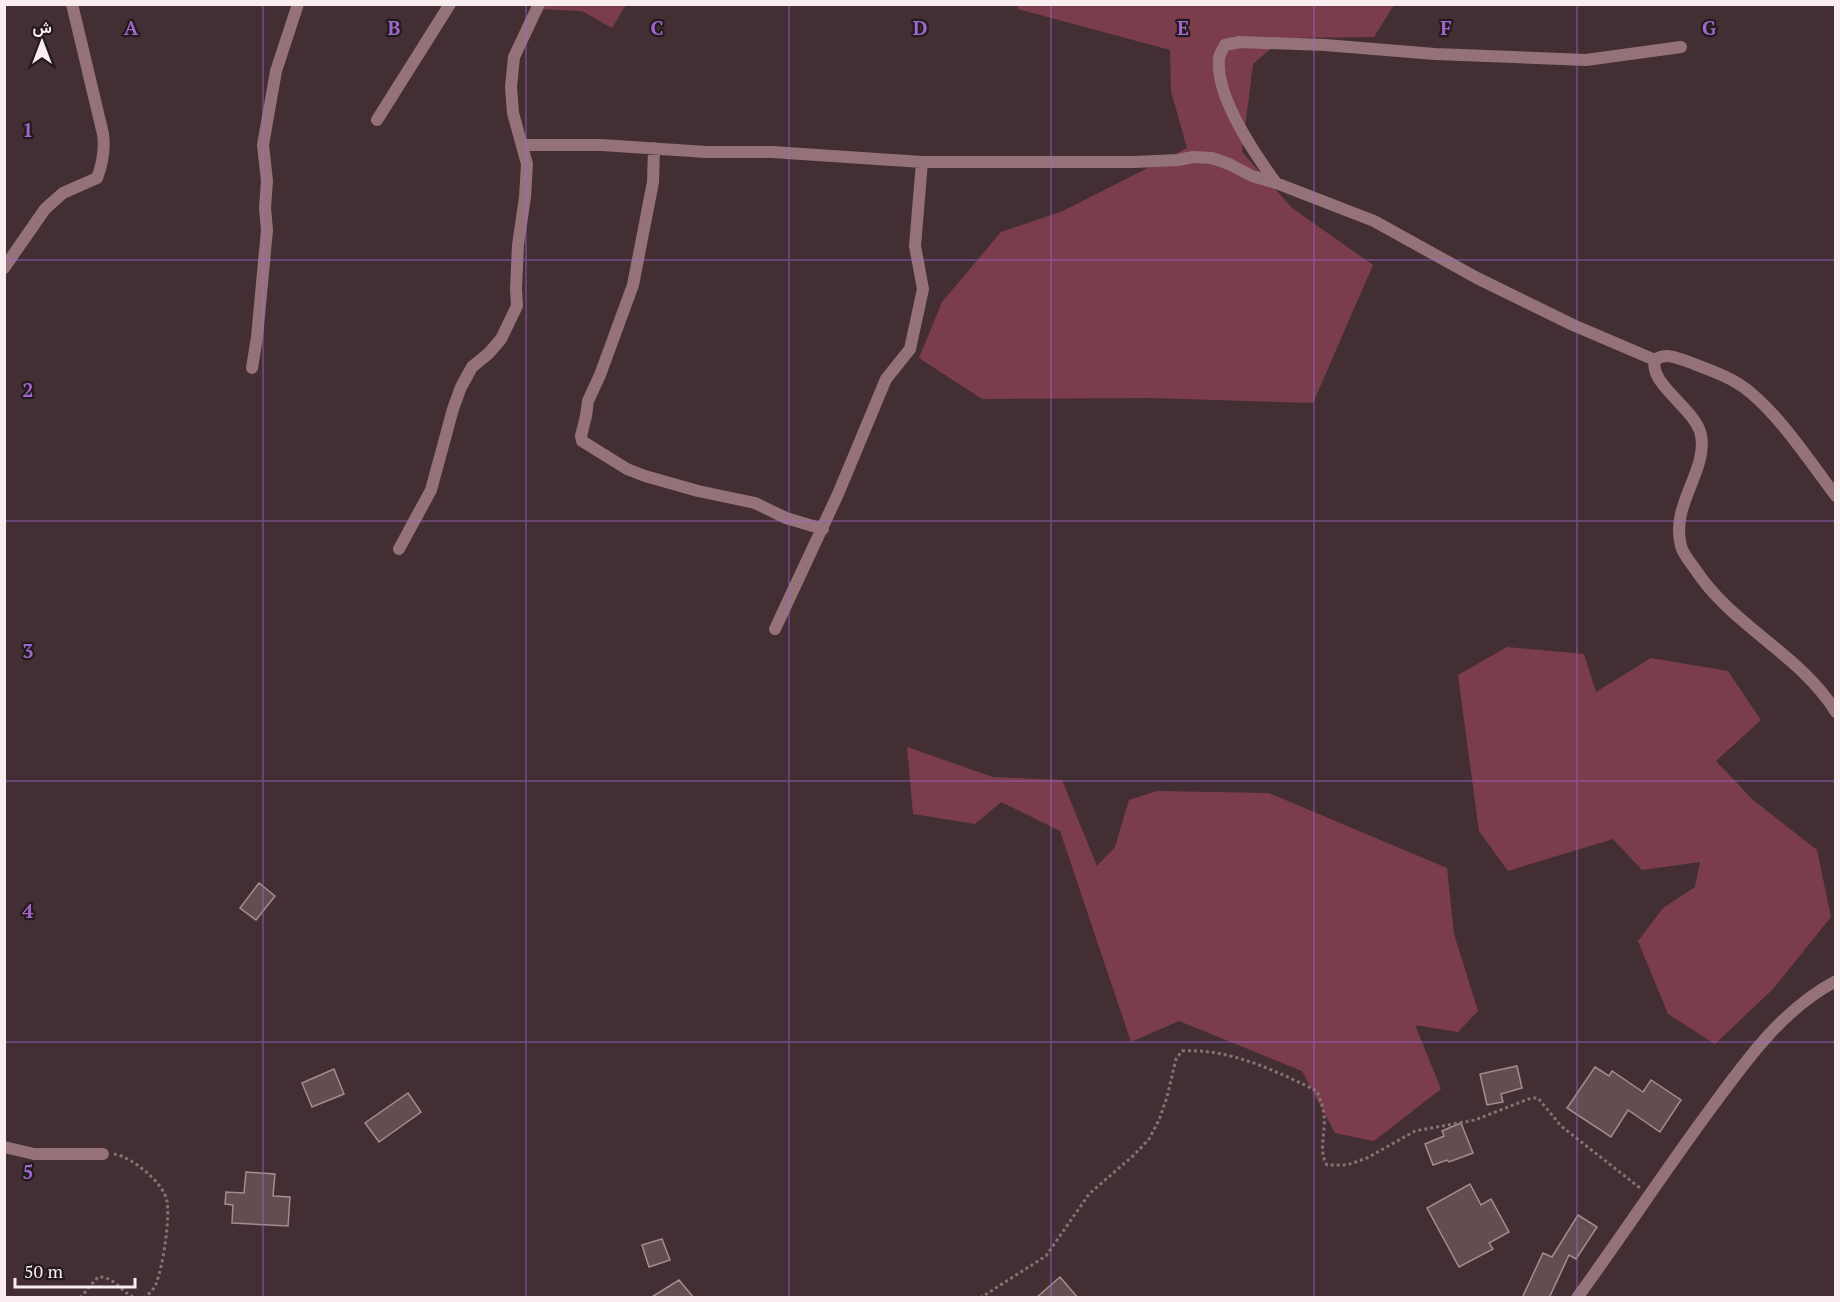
<svg xmlns="http://www.w3.org/2000/svg" width="1840" height="1302" font-family="'PT Serif',Vazirmatn,serif">
<style>
.green{fill:#7b3d4d}
.building{fill:#634d51;stroke:#a48c91;stroke-width:1.5}
.lines{fill:none;stroke-linecap:round;stroke-linejoin:round}
.path{stroke:#847275;stroke-width:3;stroke-dasharray:3 3;stroke-linecap:butt}
.minor{stroke:#957279;stroke-width:12}
.grid{fill:none;stroke:#a166cd;stroke-width:1.5;stroke-opacity:0.55}
.grid-label{font-size:20px;text-anchor:middle;font-weight:bold;fill:#a166cd;stroke:#231a1c;stroke-width:4.5;stroke-linejoin:round;paint-order:stroke}
</style>
<rect width="100%" height="100%" fill="#432f33"/>
<path class="green" d="M536,5H626L612,28L582,11L539,9Z
M1018,5H1394L1374,37L1283,38L1253,64L1242,152L1292,208L1373,265L1313,403L1151,398L982,399L919,358L942,302L1001,232L1063,211L1187,148L1171,91L1170,50L1018,9Z
M1507,647L1584,654L1596,692L1651,658L1728,671L1761,720L1716,761L1752,799L1817,850L1831,917L1773,989L1715,1044L1668,1014L1638,941L1663,908L1695,887L1700,862L1642,870L1613,839L1508,871L1479,831L1458,675Z
M907,747L993,777L1062,780L1097,866L1115,847L1129,800L1157,791L1269,793L1447,868L1454,934L1478,1011L1458,1032L1415,1025L1441,1089L1374,1141L1335,1133L1302,1071L1179,1021L1131,1042L1060,831L1001,802L975,824L913,814Z"/>
<path class="building" d="M259,883L275,896L256,920L240,908Z
M1517,1066L1522,1088L1501,1094L1503,1102L1487,1105L1480,1074Z
M1595,1067L1609,1076L1612,1071L1643,1092L1651,1080L1681,1100L1660,1132L1628,1110L1611,1137L1567,1108Z
M334,1069L344,1094L312,1107L302,1083Z
M408,1093L421,1112L379,1142L365,1123Z
M1461,1123L1473,1153L1449,1162L1447,1160L1433,1165L1425,1144L1444,1136L1442,1131Z
M246,1172L275,1174L273,1196L290,1197L288,1226L232,1223L233,1205L225,1204L226,1192L244,1193Z
M1470,1184L1481,1205L1491,1199L1509,1232L1489,1243L1493,1249L1459,1267L1427,1208Z
M1578,1215L1597,1227L1576,1259L1569,1255L1549,1298H1522L1543,1253L1552,1257Z
M662,1239L670,1260L649,1267L642,1245Z
M1060,1277L1078,1298H1036Z
M679,1280L694,1298H650Z"/>
<g class="lines">
<path class="path" d="M114,1154C132,1157 164,1183 167,1201C170,1220 163,1266 156,1284C154,1289 149,1294 144,1298
M80,1298L98,1277C114,1276 121,1292 135,1298
M980,1298L1046,1256L1089,1194L1134,1155L1149,1139L1159,1120L1167,1097L1176,1059L1182,1051C1229,1048 1276,1071 1317,1091C1320,1099 1323,1107 1324,1115C1326,1131 1318,1152 1327,1165H1347L1367,1158L1415,1131L1475,1120L1531,1098H1538L1561,1126L1640,1188"/>
<path class="minor" d="M377,120L450,4
M523,145H602L706,152H772L922,162H1134L1178,160L1193,157L1212,158L1229,164L1252,176L1276,183L1374,221L1477,278L1573,325L1655,360
M654,148L653,182L633,285L600,375L588,401L586,416L581,436L582,441L627,469L645,476L698,491L755,503L786,518L823,529
M1276,183C1254,153 1215,96 1219,58C1220,53 1223,49 1225,45L1240,42L1325,45L1435,54L1586,60L1681,47
M4,268L45,209L63,193L97,178C103,163 105,150 103,134L72,4
M252,368L257,337L267,230L265,208L267,181L263,145L276,71L298,4
M1836,496C1810,462 1783,420 1751,393C1734,378 1710,370 1689,362C1677,358 1666,352 1655,360C1648,384 1696,409 1701,435C1708,471 1670,505 1681,546C1683,554 1690,562 1695,569C1732,626 1800,654 1836,712
M399,549L431,490L453,409L461,387L472,367L489,353L501,339L517,306L516,289L518,245L525,197L527,164L513,113L511,87L514,57L539,4
M775,629L838,494L886,379L910,349L923,289L915,246L922,162
M4,1147L34,1154H103
M1577,1298C1622,1236 1664,1172 1709,1111C1745,1062 1781,1010 1836,981"/>
</g>
<path class="grid" d="M263,4V1298M526,4V1298M789,4V1298M1051,4V1298M1314,4V1298M1577,4V1298M4,260H1836M4,521H1836M4,781H1836M4,1042H1836"/>
<g class="grid-label">
<text x="131" y="35">A</text>
<text x="394" y="35">B</text>
<text x="657" y="35">C</text>
<text x="920" y="35">D</text>
<text x="1183" y="35">E</text>
<text x="1446" y="35">F</text>
<text x="1709" y="35">G</text>
<text x="28" y="137">1</text>
<text x="28" y="397">2</text>
<text x="28" y="658">3</text>
<text x="28" y="918">4</text>
<text x="28" y="1179">5</text>
</g>
<rect width="1840" height="1302" fill="none" stroke="#faedef" stroke-width="12"/>
<g transform="translate(42 42)" stroke="#231a1c" stroke-width="4.5" paint-order="stroke">
<path d="M0-4.5L10 22L0 15L-10 22Z" fill="#faedef"/>
<text y="-9" font-size="16" font-weight="bold" text-anchor="middle" fill="#faedef">ش</text>
</g>
<path d="M15 1278v9h120v-9" fill="none" stroke="#faedef" stroke-width="3"/>
<text x="24" y="1278" font-size="18" fill="#faedef" stroke="#231a1c" stroke-width="4.5" paint-order="stroke">50 m</text>
</svg>
